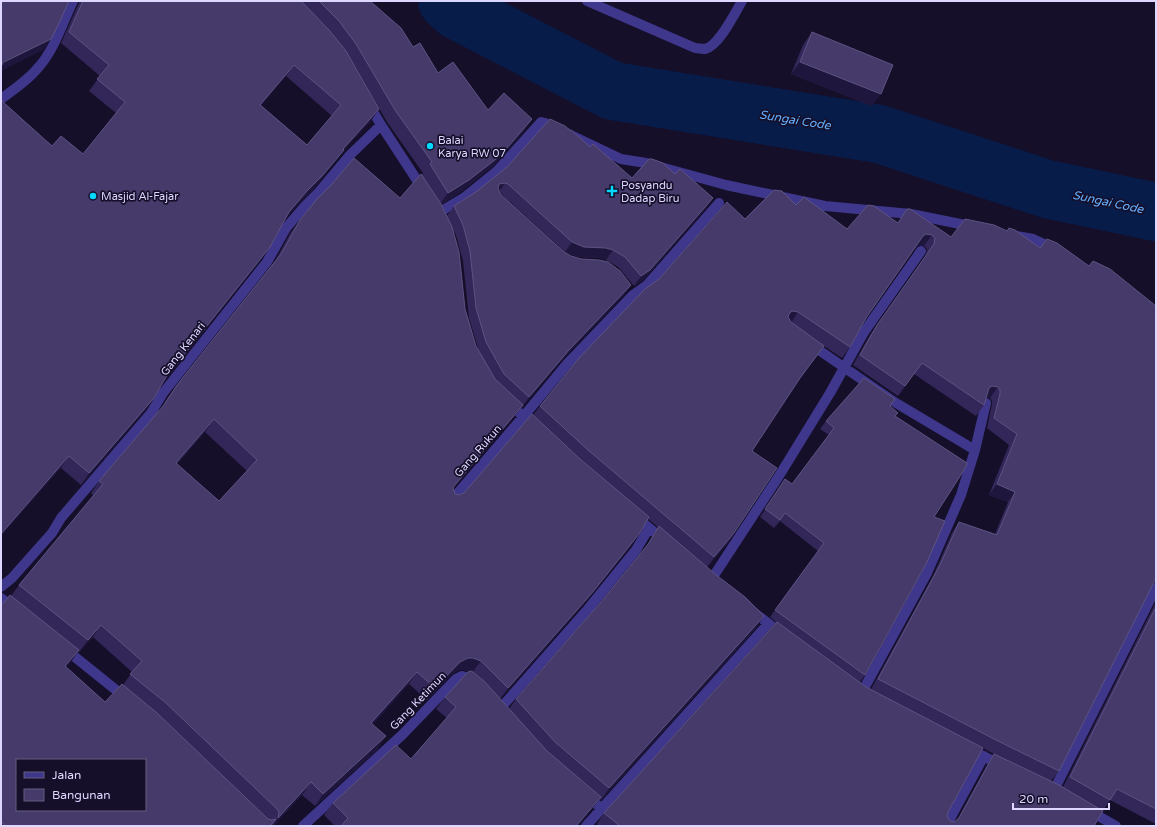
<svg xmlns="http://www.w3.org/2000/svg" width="1157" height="827" font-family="'Varela Round',sans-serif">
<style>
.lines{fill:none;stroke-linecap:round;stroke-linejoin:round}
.river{stroke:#081c4a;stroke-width:58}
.minor{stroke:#3f378b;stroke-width:10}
.wall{fill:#332759;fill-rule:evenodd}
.shaded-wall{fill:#1f163e}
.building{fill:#453a6a;stroke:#5d5382;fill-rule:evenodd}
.poi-dot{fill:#03d9ff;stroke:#150f2a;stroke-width:1.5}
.labels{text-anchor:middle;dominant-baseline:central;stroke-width:3.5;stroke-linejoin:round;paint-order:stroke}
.poi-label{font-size:11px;fill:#ded7ff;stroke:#150f2a;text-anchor:start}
.street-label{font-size:11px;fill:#ded7ff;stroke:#150f2a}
.water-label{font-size:12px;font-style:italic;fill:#65b0ff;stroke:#150f2a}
</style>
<rect width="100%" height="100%" fill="#150f2a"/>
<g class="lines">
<path class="river" d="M447,1L458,11L613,91L879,134L1047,189L1156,212"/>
<path class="minor" d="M587,1L695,48C698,48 702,49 705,49C719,46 735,13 742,1
M1,99C13,90 27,81 37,69C54,51 62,24 73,1
M368,103L381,125L424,191
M438,213L465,197L496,172L541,122L545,123L558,129L621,159L646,163L726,185L825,206L911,214L975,227
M1012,235L1033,239L1055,249
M810,344L896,403L975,450
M509,403L536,429
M451,501L523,417L567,364L633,295L647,285L719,203
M635,516L665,541
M711,580L779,476L830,393L864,332L921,251
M1,587L12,578L52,533L61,518L151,413L163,393L267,262L286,228L304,207L319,192L350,155L381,125
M1,598L15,609
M752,611L782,634
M65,649L126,698
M862,692L927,573L961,495L975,450L986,403
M499,710L588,609L636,550L649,528
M967,748L1001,765
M1054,790L1156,588
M586,795L602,809
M1088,810L1116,826
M303,826L402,735L456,679L462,676L468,678L474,684
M586,826L768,624
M946,826L984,756"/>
</g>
<path class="wall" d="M79,1H370L438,73L488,110L532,119L524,131L492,167L461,192L441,204L447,216L454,206L476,192L590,147L632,178L675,174L713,198L706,208L643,280L634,286L618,267L606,260L599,258L577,257L565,252L501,194L499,193L564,252L571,256L631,285L624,295L562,360L522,407L514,417L453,488L455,494L459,495L464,493L533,415L540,406L745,219L796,205L847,229L898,223L951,237L1154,582L1059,771L1051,781L1063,787L1156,602V824L1110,800L1103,811L1094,826H599L597,824L604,813L776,622L770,617L818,551L780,521L774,528L760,517L785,479L792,484L829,435L820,429L826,421L890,407L896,416L934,517L865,675L860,682L866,687L871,689L933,576L952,533L959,522L995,534L1008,502L989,495L1009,445L987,428L992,404V401L990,398L986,397L984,405L976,416L914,374L898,396L853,365L870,335L926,255L927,249L924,246L919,245L916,247L866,318L850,347L842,358L824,346L797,383L752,451L734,533L727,544L707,567L757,627L601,800L600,799L592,809L578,826H335L324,815L333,803L411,759L447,718L436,709L445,697L469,672L464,670H459L452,674L427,700L409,684L373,724L378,749L315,806L302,795L273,826H1V606L11,596L19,585L94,496L91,493L99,481L160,410L168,397L177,385L275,261L291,232L300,220L400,198L423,173L387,122L348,54L371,121L342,152L336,161L314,188L299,203L286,218L270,247L262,258L163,383L146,409L81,485L61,468L3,102L52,146L83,154L116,113L89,91L100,76L61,43L79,3ZM286,76L332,116L307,145L261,105ZM452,228L456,235L463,261L469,318L479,351L476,346L465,309ZM205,432L247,471L219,501L177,464ZM648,519L658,527L645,548L601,602L516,699L509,709L500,699L583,605L631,546L639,534ZM93,637L132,672L123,685L105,702L66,667L78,652H79ZM983,748L994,754L987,765L957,820L954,822L950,821L947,816L948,812Z
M812,32L872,106L791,74L803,45Z"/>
<path class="shaded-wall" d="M51,39L43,50L1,71V64L2,63Z
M800,62L881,94L872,106L791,74Z
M294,65L286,76L252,116L260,105Z
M379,109L371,121L342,152L336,161L314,188L299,203L281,224L289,212L343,149Z
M532,119L524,131L492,167L461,192L440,204L448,193Z
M505,183L498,193L492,194L499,184Z
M713,198L706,208L643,280L634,286L641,276Z
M926,234L932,235L924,246L919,245L916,247L923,236Z
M572,242L606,248L613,250L606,260L599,258L577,257L565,252Z
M270,247L262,258L158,389L166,377Z
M631,285L624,295L562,360L522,407L529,397L569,350Z
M792,311L798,312L791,323L785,322L789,314Z
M992,386L998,387L990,398L984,397L989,388Z
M154,398L146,409L81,485L89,473Z
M523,405L514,417L446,497L455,485Z
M214,419L205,432L167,475L176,463Z
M69,456L61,468L1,536V534Z
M997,484L1015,492L1008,502L989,495Z
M734,533L727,544L707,568L714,557Z
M639,534L631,546L583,605L499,700L508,688Z
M764,616L757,627L601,800L609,788Z
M101,625L93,637L79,652L88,640Z
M79,650L71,662L57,679L65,666Z
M468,658H473L481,661L472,673L464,670H459L452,674L427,700L435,688L460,662Z
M417,672L409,684L363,735L371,723Z
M386,736L378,749L315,806L323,794Z
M311,782L302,795L273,826H272L278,818Z
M601,797L592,809L578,826H576Z"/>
<path class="building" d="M1,1H69L59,23L51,39L2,63L3,64L1,65Z
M83,1H301L329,30L346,51L379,109L343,149L344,150L322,176L307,191L289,212L270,247L166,377L154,398L89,473L69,456L1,534V99L3,102L52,146L61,136L83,154L125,102L97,79L109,65L69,32ZM294,65L341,105L307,145L260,105Z
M319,1H370L401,28L413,47L420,43L438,73L453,62L488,110L504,93L532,119L500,156L469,180L448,193L430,164L432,162L395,110L356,44L339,21Z
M812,32L893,65L881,94L800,62Z
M550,119L565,126L571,131V130L590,147L593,144L632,178L649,159H652L663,163L675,174L680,169L713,198L650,270L641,276L625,257L613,250L606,248L584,247L572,242L508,184L505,183L499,184L498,188L500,194L564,252L571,256L581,259L599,260L608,262L620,271L631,285L569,350L529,397L504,374L486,342L476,308L470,251L463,225L454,206L476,192L507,167Z
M354,158L400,198L421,174L441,204L452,227L459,252L465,309L476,346L495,379L523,405L455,485L453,488L455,494L459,495L464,493L532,414L580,459L649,517L639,534L592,593L508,688L481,661L473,658H468L460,662L435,688L417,672L371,723L386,736L323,794L311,782L278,818L279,812L277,809L166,703L130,674L142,661L101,625L88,640L19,585L103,484L99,481L164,405L177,385L281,254L300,220L317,199L332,184ZM214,419L257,460L219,501L176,463Z
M774,190L782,191L796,205L804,197L847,229L868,205L874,206L898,223L907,209H910L951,237L965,219L994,225L1007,231L1009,228L1015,230L1040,248L1047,239L1057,243L1089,266L1093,261L1110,269L1156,306V578L1059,771L994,739L878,679L940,565L959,522L997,535L1015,492L997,484L1017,434L994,418L1000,394V390L998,387L992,386L989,388L984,405L922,363L905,386L860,355L877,325L934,244L935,238L932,235L926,234L923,236L866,318L850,347L798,312L792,311L789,314L788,317L791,322L824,346L800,378L752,451L777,468L734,533L714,557L588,450L540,406L579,358L645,289L659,279L727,202L745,219Z
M864,378L895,399L890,406L898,413L895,416L967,463L966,467L934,517L945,521L927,562L865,675L775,610L824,543L785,513L780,520L765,509L785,479L792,484L834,428L826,421Z
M659,526L715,574L745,597L764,616L609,788L555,742L516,699L601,602L649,543Z
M10,595L79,650L65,666L105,702L122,684L157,713L268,819L271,820L276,819L270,826H6L1,822V606ZM17,760H145V810H17Z
M1156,607V809L1117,789L1110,800L1070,777Z
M777,622L866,687L983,748L948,812L947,816L950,821L954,822L959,818L994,754L1059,785L1103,811L1094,826H620L604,813Z
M471,671L473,672L485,682L547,751L601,797L576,826H341L348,818L333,803L396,745L411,759L456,707L445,697L468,672Z"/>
<g class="poi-dot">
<circle cx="430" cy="146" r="4"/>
<path d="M610 185h4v4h4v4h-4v4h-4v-4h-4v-4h4z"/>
<circle cx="93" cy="196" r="4"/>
</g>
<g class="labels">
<g class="poi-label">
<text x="438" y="140">Balai<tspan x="438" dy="13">Karya RW 07</tspan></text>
<text x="621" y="185">Posyandu<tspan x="621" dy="13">Dadap Biru</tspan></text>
<text x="101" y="196">Masjid Al-Fajar</text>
</g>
<g class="street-label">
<text transform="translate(183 349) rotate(-52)">Gang Kenari</text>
<text transform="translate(478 451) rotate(-49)">Gang Rukun</text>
<text transform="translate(418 701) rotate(-46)">Gang Ketimun</text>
</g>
<g class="water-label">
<text transform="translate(795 120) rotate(9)">Sungai Code</text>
<text transform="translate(1108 202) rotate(12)">Sungai Code</text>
</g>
</g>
<rect width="1157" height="827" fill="none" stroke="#ded7ff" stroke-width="4"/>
<rect x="16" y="759" width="130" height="52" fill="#150f2a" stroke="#655f7f"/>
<rect x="24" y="772" width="20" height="6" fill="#3f378b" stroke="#655f7f"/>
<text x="52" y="779" font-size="12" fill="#ded7ff">Jalan</text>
<rect x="24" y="789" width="20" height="12" fill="#453a6a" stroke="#655f7f"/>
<text x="52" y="799" font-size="12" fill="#ded7ff">Bangunan</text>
<path d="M1013 803v6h96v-6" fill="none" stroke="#ded7ff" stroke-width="2"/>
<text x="1019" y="803" font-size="12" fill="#ded7ff" stroke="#150f2a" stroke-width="3" paint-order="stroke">20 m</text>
</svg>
